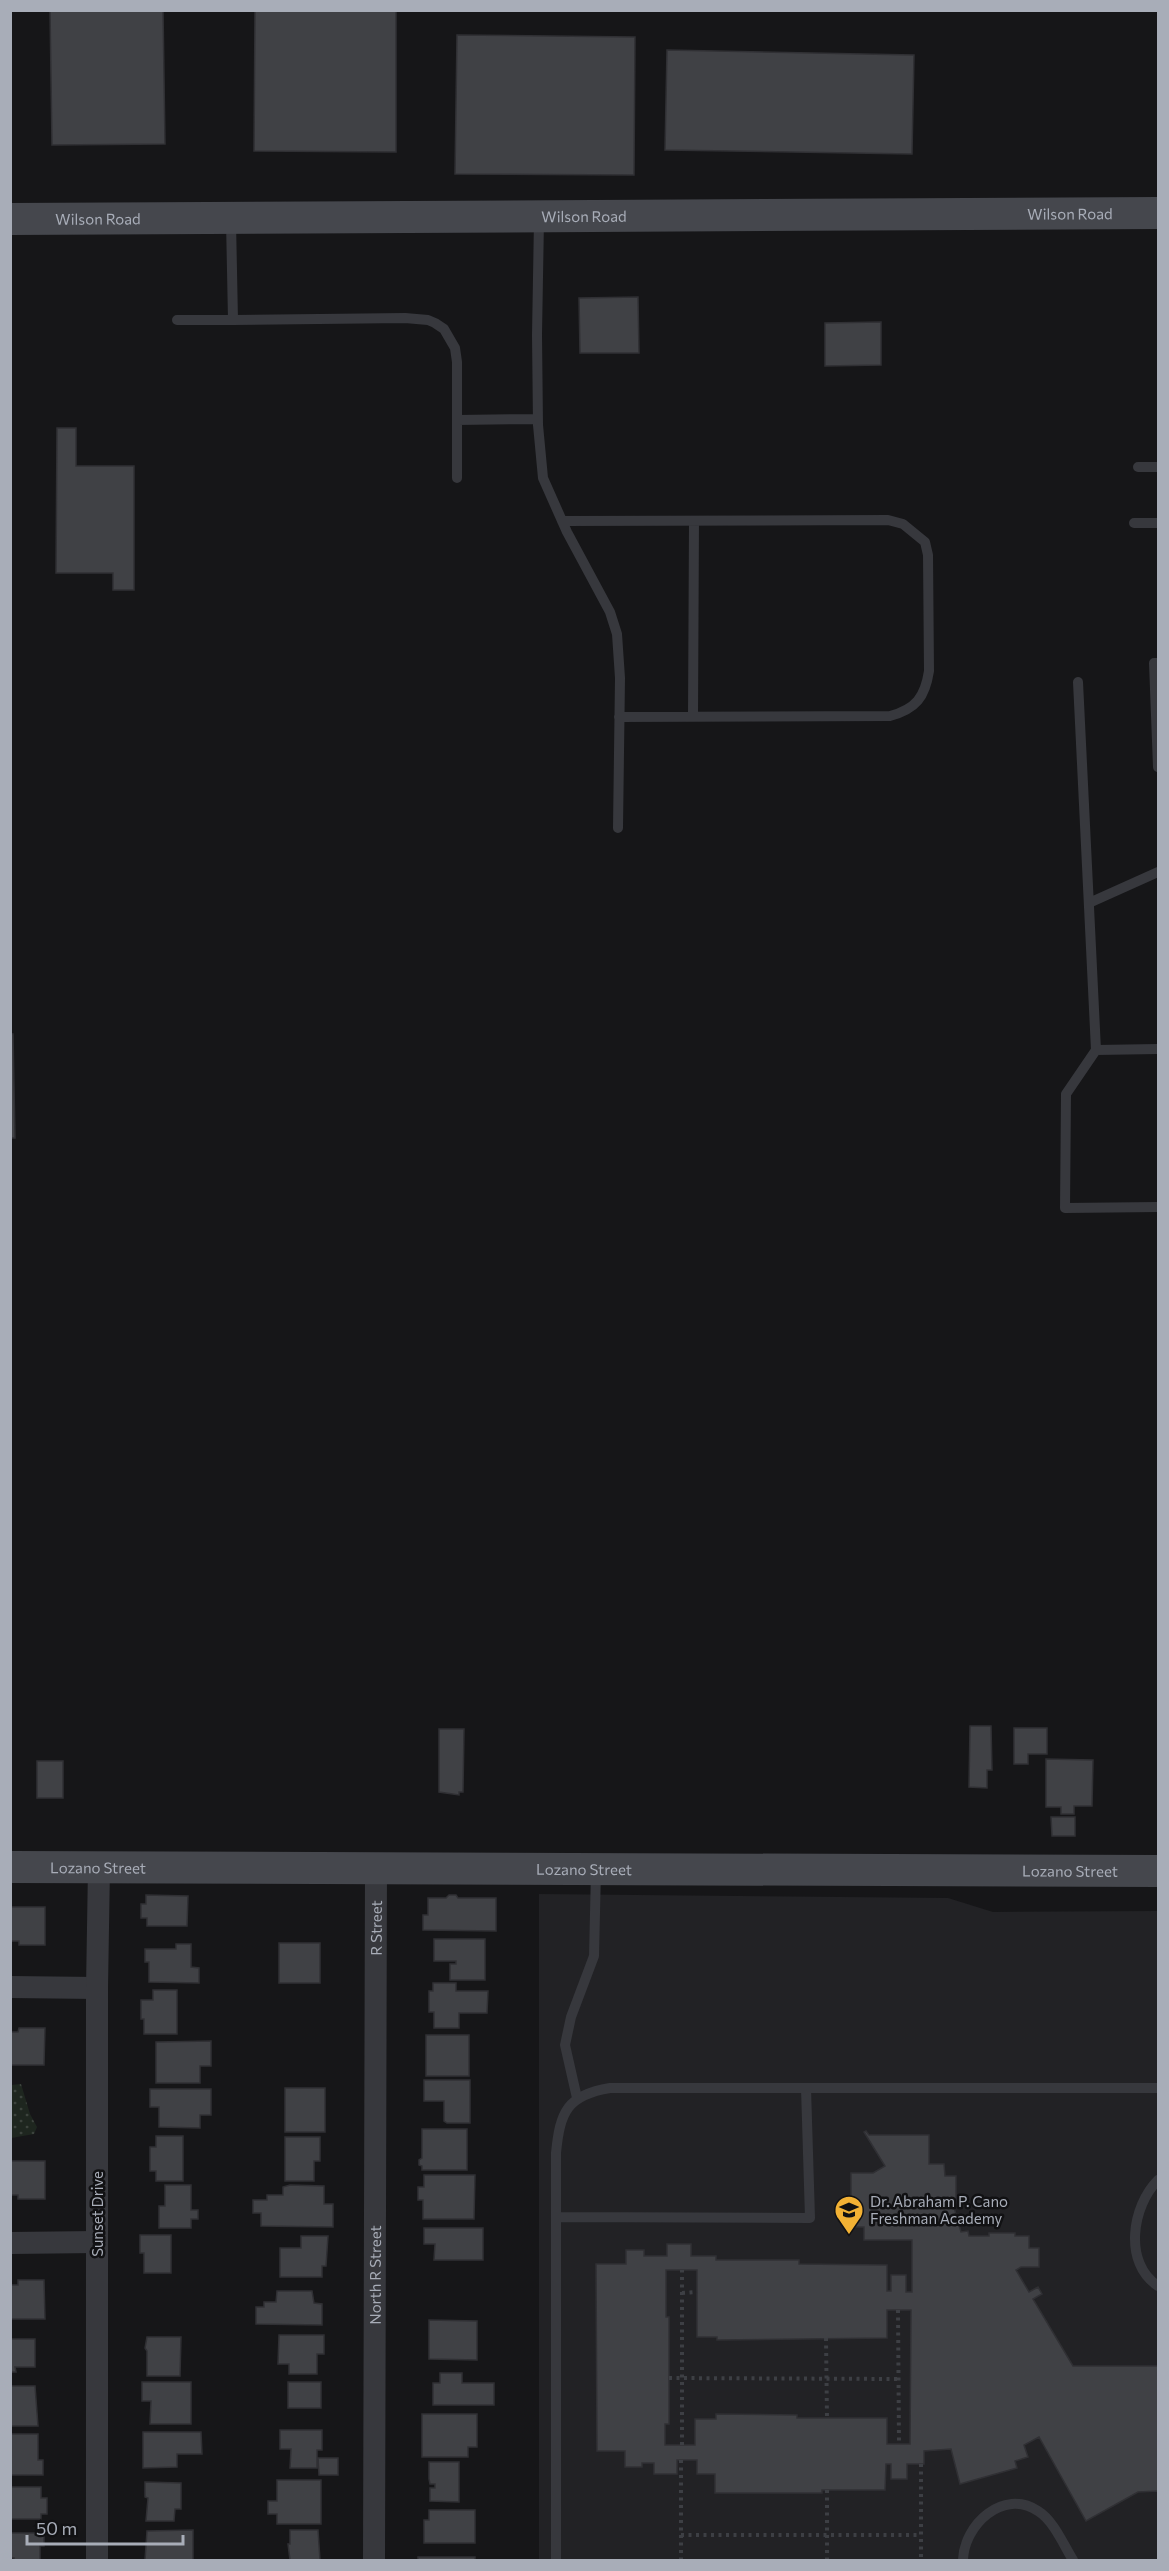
<svg xmlns="http://www.w3.org/2000/svg" width="1169" height="2571" font-family="Commissioner,sans-serif">
<style>
.built{fill:#222225}
.grass{fill:url(#grass-dots)}
.building{fill:#404145;stroke:#303034;stroke-width:1.5;fill-rule:evenodd}
.lines{fill:none;stroke-linecap:round;stroke-linejoin:round}
.path{stroke:#3d3f44;stroke-width:4;stroke-dasharray:3 4.5;stroke-linecap:butt}
.lane{stroke:#37383d;stroke-width:10}
.street{stroke:#37383d;stroke-width:22}
.secondary{stroke:#45474d;stroke-width:32}
.labels{text-anchor:middle;dominant-baseline:central;stroke-width:5;stroke-linejoin:round;paint-order:stroke}
.street-label{font-size:15px;fill:#a8adb8;stroke:#111113}
.poi-label{font-size:15px;fill:#a8adb8;stroke:#111113;text-anchor:start}
</style>
<defs>
<pattern id="grass-dots" width="8" height="8" patternUnits="userSpaceOnUse" patternTransform="scale(1.5)"><rect width="8" height="8" fill="#1e261f"/><path d="M2 2h.1M6 6h.1" fill="none" stroke="#3c433d" stroke-width="1.8" stroke-linecap="round"/></pattern>
</defs>
<rect width="100%" height="100%" fill="#161618"/>
<path class="built" d="M539,1894L948,1898L993,1912L1158,1911V2560H539Z"/>
<path class="grass" d="M21,2084L30,2114L37,2127L34,2134L11,2138V2085Z"/>
<path class="building" d="M50,10H163L165,144L52,145Z
M255,10H396V152L254,151Z
M457,35L635,37L634,175L455,174Z
M667,50L914,55L912,154L665,150Z
M638,297L639,353H580L579,298Z
M881,322V365L825,366V323Z
M57,428H76V466H134V590H113V573H56Z
M10,1034H13L15,1138H10Z
M970,1726H991L992,1770H987V1788L969,1787Z
M1014,1728H1047V1754H1028V1764H1014Z
M439,1729H464L463,1792H459V1795L439,1792Z
M1046,1759L1093,1760L1092,1806H1074V1814H1061V1807H1046Z
M37,1761H63V1798H37Z
M1051,1817H1075V1836H1052Z
M146,1895L188,1896L187,1926H147V1918H141V1904H146Z
M449,1895H456L458,1898H496V1931L423,1930V1915H428V1898H446Z
M10,1907H45V1945H19V1941H10Z
M434,1939H485V1980H450V1964H456V1961H434Z
M279,1943H320V1983H279Z
M176,1944H191V1967L199,1968V1983L149,1982V1962H145V1949H176Z
M433,1983H456V1991H488L487,2013H459V2028H434V2012H429V1991H433Z
M153,1990H177V2034H144V2019H141V2000H153Z
M19,2028H45L44,2065H10V2032H18Z
M426,2035H469V2076H426Z
M211,2041V2066H200V2083H156V2042Z
M424,2080H470V2123H447L444,2121V2101H424Z
M285,2088H325V2132H285Z
M150,2089H211V2115H200V2128L159,2127V2107H150Z
M422,2129H467V2170H422V2166L419,2165V2160L422,2158Z
M866,2131L869,2135H929V2164H944L945,2176H956V2203L953,2204L961,2232L968,2231L969,2236H989V2233H1015V2236H1029V2248H1039V2267H1021L1016,2270L1029,2292L1038,2287L1042,2294L1033,2299L1073,2366H1158V2345V2502V2491L1138,2492L1086,2521L1039,2437L1024,2445L1028,2457L1015,2461L1017,2468L960,2484L951,2449L924,2451V2464H907V2479H891V2464H886L885,2490H822V2493H715V2474H697V2460H677V2474H654V2463H642V2467H625V2451H597L596,2264H626V2250H644V2256H667V2244H691V2256H716V2260H799V2264L887,2265V2291H891V2275H906V2292H912V2240H864V2227H851V2173H873L885,2166L864,2132ZM666,2270H697V2337H717V2340L887,2338V2310H911L910,2444H887V2418H797V2415L716,2414V2419H695V2445H665V2424H669V2317H666Z
M156,2136H183V2181H156V2171H150V2147H156Z
M285,2137H320V2161H314V2181H285Z
M10,2161H45V2199H18V2195H10Z
M424,2175H475L474,2219H423V2200H418V2187H424Z
M165,2185H191V2210H198V2219H191V2228H159V2206H165Z
M290,2185L324,2186V2204H333V2227L261,2226V2213H253V2200H267V2195H283V2187Z
M424,2228H483V2260H434L435,2244H424Z
M140,2235H171V2273H144V2253H140Z
M301,2236H328L326,2266H322V2277H280V2248H301Z
M18,2280H44L45,2319H10V2285H18Z
M277,2291H312L314,2303L322,2304V2325L256,2324V2307H264V2302H276Z
M429,2320L477,2321V2360L429,2359Z
M279,2335H324V2354H317V2374H289V2364H278Z
M147,2337H181L180,2376H147V2351L145,2348Z
M10,2339H35V2367H15L16,2372H10Z
M440,2373H462V2383H494V2405H433V2383H440Z
M142,2382H191V2424H150L151,2401H142Z
M288,2382H321V2408H288Z
M10,2386H35L38,2426H10Z
M422,2414H477V2447H468V2457H422Z
M280,2430H322V2450H317V2468H290L291,2449H280Z
M143,2432H201L202,2454H177V2467L143,2468Z
M10,2434H38V2460H43V2475H10Z
M318,2458H338V2475H319Z
M429,2462H459V2502L430,2501V2488H435V2484H430L429,2479Z
M277,2480H321V2524H277V2514H268V2501H277Z
M145,2482L181,2483V2509H175L174,2521H146L148,2498L145,2497Z
M10,2487H41V2498H47V2514H41V2519H10Z
M429,2510H475V2543H424V2520H429Z
M193,2530V2560H145L147,2531Z
M290,2530H318L320,2560H290L288,2544H290Z
M10,2533H44V2546H40V2560H14V2558H10Z
M418,2557H475V2560H418Z"/>
<g class="lines">
<path class="path" d="M682,2293L697,2292
M898,2310L899,2444
M826,2338L827,2418
M669,2378L898,2379
M682,2445V2270
M681,2460V2560
M921,2464V2560
M827,2490V2560
M681,2535H921"/>
<path class="lane" d="M539,220L537,335L538,425L543,478L567,532L610,612L617,634L620,678L618,828
M177,320H233L231,221
M233,320L405,318L428,320L435,323L444,329L455,348L457,362V478
M457,420L538,419
M1138,467H1158
M562,521L888,520L903,524L925,542L928,555L929,671C925,697 916,709 890,716L619,717
M1134,523H1158
M1158,663H1154L1158,767
M1078,682L1096,1050L1158,1049
M693,716L694,521
M1089,903L1158,872
M1096,1050L1066,1094L1065,1208L1158,1207
M577,2098L565,2045L571,2017L594,1956L596,1870
M1158,2180C1132,2206 1123,2263 1158,2286
M556,2217L810,2218L806,2088
M556,2560V2153C560,2112 567,2095 610,2088H1158
M963,2560C964,2525 1003,2488 1038,2511C1054,2521 1063,2544 1073,2560"/>
<g class="street">
<path d="M10,1987L97,1988"/>
<path d="M10,2243L97,2242"/>
<path d="M97,2560V1988L99,1867"/>
<path id="s1" d="M374,2560L376,1868"/>
</g>
<g class="secondary">
<path id="s2" d="M10,219L1158,213"/>
<path id="s3" d="M10,1867L1158,1871"/>
</g>
</g>
<defs>
<g id="school-pin" transform="scale(1.5)"><path d="M0 17L-7.5 6A9.5 9.5 0 1 1 7.5 6Z" fill="#f2b134" stroke="#111113"/><path d="M0-5L7-2L0 1L-7-2ZM-4 1L0 2.5L4 1V4Q0 6-4 4Z" fill="#111"/></g>
</defs>
<g fill-rule="evenodd">
<use href="#school-pin" x="849" y="2210"/>
</g>
<g class="labels">
<g class="street-label">
<text stroke="none"><textPath href="#s2" startOffset="1060">Wilson Road</textPath></text>
<text stroke="none"><textPath href="#s2" startOffset="574">Wilson Road</textPath></text>
<text stroke="none"><textPath href="#s2" startOffset="88">Wilson Road</textPath></text>
<text stroke="none"><textPath href="#s3" startOffset="88">Lozano Street</textPath></text>
<text stroke="none"><textPath href="#s3" startOffset="574">Lozano Street</textPath></text>
<text stroke="none"><textPath href="#s3" startOffset="1060">Lozano Street</textPath></text>
<text stroke="none"><textPath href="#s1" startOffset="632">R Street</textPath></text>
<text transform="translate(97 2214) rotate(-90)">Sunset Drive</text>
<text stroke="none"><textPath href="#s1" startOffset="285">North R Street</textPath></text>
</g>
<g class="poi-label">
<text x="870" y="2201">Dr. Abraham P. Cano<tspan x="870" dy="17">Freshman Academy</tspan></text>
</g>
</g>
<rect width="1169" height="2571" fill="none" stroke="#a8adb8" stroke-width="24"/>
<path d="M27 2535v9h156v-9" fill="none" stroke="#a8adb8" stroke-width="3"/>
<text x="36" y="2535" font-size="18" fill="#a8adb8" stroke="#111113" stroke-width="4.5" paint-order="stroke">50 m</text>
</svg>
